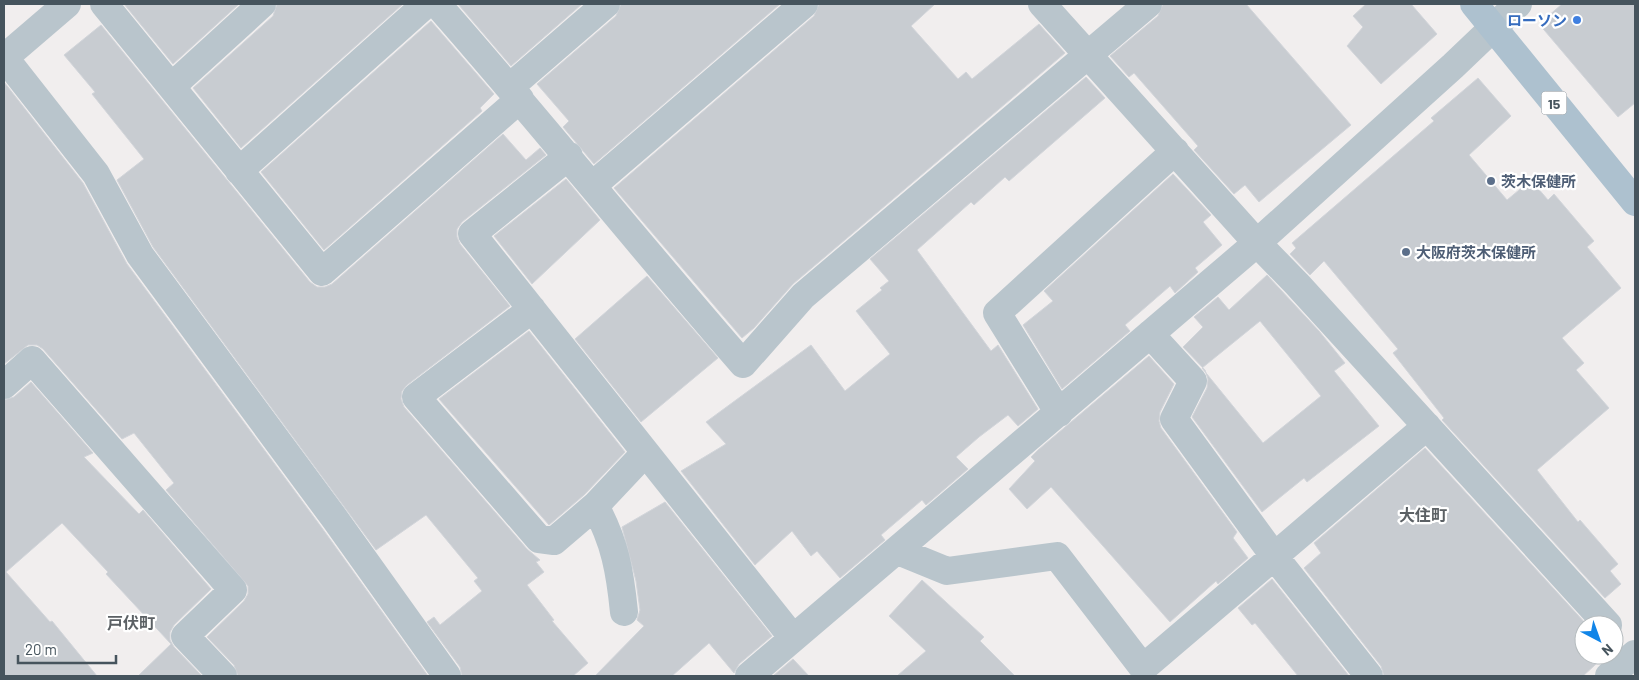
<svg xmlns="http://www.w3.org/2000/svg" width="1639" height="680" font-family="Barlow,'Noto Sans JP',sans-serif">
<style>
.building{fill:#c8ccd1;stroke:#d2d5da;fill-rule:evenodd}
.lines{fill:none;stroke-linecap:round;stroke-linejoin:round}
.minor{stroke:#b9c5cc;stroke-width:28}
.primary{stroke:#adc1cf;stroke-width:28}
.shop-dot{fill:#3f7fe0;stroke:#fff;stroke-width:2}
.service-dot{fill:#5c6f8a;stroke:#fff;stroke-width:2}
.labels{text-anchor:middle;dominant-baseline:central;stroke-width:4.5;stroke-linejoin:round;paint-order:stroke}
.shield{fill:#fff;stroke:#7e878e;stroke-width:1}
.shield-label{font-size:14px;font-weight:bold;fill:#46545d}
.shop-label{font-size:15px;font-weight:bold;fill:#366cbe;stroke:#fff;text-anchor:end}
.service-label{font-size:15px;font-weight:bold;fill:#4e5e75;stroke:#fff;text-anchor:start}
.neighbourhood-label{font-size:16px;font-weight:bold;fill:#5b6064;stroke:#fff}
</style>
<rect width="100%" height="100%" fill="#f1eeee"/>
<path class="building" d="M124,4H239L173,64Z
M277,4H403L241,148L193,88L273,16Z
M458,4H582L511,66Z
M621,4H780L594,164L563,127L569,121L537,84L616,16Z
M819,4H935L911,26L958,79L966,72L972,79L1039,24L1065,53L793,284L754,328L742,338L614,188L814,16Z
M1163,4H1246L1351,125L1259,202L1245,185L1234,194L1194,150L1198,146L1134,73L1129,77L1110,56L1158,16Z
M1366,4H1411L1437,34L1381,84L1347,46L1363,27L1353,16Z
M1562,4H1635V103L1618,117L1539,24Z
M431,21L494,94L480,108L482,111L324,250L261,172Z
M101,25L310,282L317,287H325L332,284L503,134L526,160L540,148L546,155L462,222L457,229V237L460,244L510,306L407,385L402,391L401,399L404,407L527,549L540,560L536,562L544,572L527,585L554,620L552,621L588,663L573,676H462L460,667L427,622L434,617L440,625L482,591L474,581L478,578L426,515L376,550L153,247L117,180L144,159L92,94L95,92L64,55Z
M1086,77L1105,98L1009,181L1005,177L974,205L971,202L917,250L991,351L998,345L1038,409L1018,426L1008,415L979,437L956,457L968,469L926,505L922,500L881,535L885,540L840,578L817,551L811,556L792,531L755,565L681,471L726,444L706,422L811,345L845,391L890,354L856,311L882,290L880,288L889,281L870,259Z
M1478,78L1511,116L1469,155L1507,200L1531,180L1548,200L1554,194L1594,241L1587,247L1621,288L1562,338L1584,363L1576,370L1609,408L1537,470L1578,522L1580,520L1618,564L1610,571L1621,584L1605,598L1442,420L1444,418L1393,353L1398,349L1324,261L1310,275L1290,254L1296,248L1292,243L1434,121L1431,118Z
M4,82L83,183L127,264L322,528L428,676H238L234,665L207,637L244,601L248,594V586L166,490L174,483L134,433L122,439L43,349L37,345H28L4,364Z
M1173,174L1211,215L1203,222L1222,245L1195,268L1198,272L1175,293L1170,286L1125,325L1130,331L1062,389L1023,325L1053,301L1044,291Z
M566,179L600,220L532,284L494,236Z
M1267,275L1319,331L1345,363L1334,371L1379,426L1307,482L1304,478L1262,512L1192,417L1207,388L1208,379L1205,370L1183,347L1203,327L1194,317L1218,297L1229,310ZM1260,321L1321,396L1263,443L1202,368Z
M647,276L718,358L641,422L575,339Z
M529,331L625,452L584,495L549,525L439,399Z
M1149,356L1174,384L1160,412L1159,421L1161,428L1237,532L1233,538L1248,558L1218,584L1216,581L1170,622L1051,487L1027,509L1009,489L1035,461L1031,457L1038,450Z
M31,382L93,453L84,457L139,514L143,510L211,589L174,625L170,632V640L174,647L202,676H138L171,644L106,574L108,572L62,523L6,572L50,622L52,621L97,676H4V400L14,397Z
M1425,448L1587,625H1584V655H1606L1583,676H1384L1381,666L1304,568L1321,553L1314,543Z
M665,502L772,636L739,664L734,673L709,643L672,676H595L644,626L637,620L640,610L636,581L622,527Z
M1272,579L1349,676H1298L1255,623L1252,625L1238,608Z
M922,580L984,637L980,641L1015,676H897L926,651L889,616Z
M793,659L809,676H773Z"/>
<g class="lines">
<path class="minor" d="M104,4L322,272L520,99
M437,4C541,122 639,245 743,364L803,296L1148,4
M1042,4L1257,243L1297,284L1608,625
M4,57L96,174L140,255L335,519L447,676
M4,58L67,4
M172,86L262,4
M510,87L606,4
M569,156L472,234L793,638
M239,171L426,4
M593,185L804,4
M532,309L416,397L539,539L554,541L595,506
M1150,334L1193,381L1174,419L1274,556L1369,676
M4,385L32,360L233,590L185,636L223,676
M1059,413L997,313L1175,151
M898,551L947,571L1057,556L1143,668L1427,426
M624,612C620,572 615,542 595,506L645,453
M749,676L1257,243L1453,66L1518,4
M1609,676L1635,654"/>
<path class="primary" d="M1474,4L1635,202"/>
</g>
<circle class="shop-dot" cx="1577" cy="20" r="5"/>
<g class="service-dot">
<circle cx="1491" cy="181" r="5"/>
<circle cx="1406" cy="252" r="5"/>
</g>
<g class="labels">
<rect class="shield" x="1541.5" y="91.5" width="25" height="23" rx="4"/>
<g class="shield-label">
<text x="1554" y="103">15</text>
</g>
<g class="shop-label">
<text x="1567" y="20">ローソン</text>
</g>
<g class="service-label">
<text x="1501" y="181">茨木保健所</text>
<text x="1416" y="252">大阪府茨木保健所</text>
</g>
<g class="neighbourhood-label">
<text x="1423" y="514">大住町</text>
<text x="131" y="622">戸伏町</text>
</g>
</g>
<rect width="1639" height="680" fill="none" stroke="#46545d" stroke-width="10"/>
<g transform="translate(1599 640) rotate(139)"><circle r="24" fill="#ffffff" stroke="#b5bbbe"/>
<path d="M0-4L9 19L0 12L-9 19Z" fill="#1185e8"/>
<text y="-8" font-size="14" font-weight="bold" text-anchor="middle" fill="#46545d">N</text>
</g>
<path d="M18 655v8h98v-8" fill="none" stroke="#46545d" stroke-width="2.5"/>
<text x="25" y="655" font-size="15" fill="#46545d" stroke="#ffffff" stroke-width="4" paint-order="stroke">20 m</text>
</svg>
